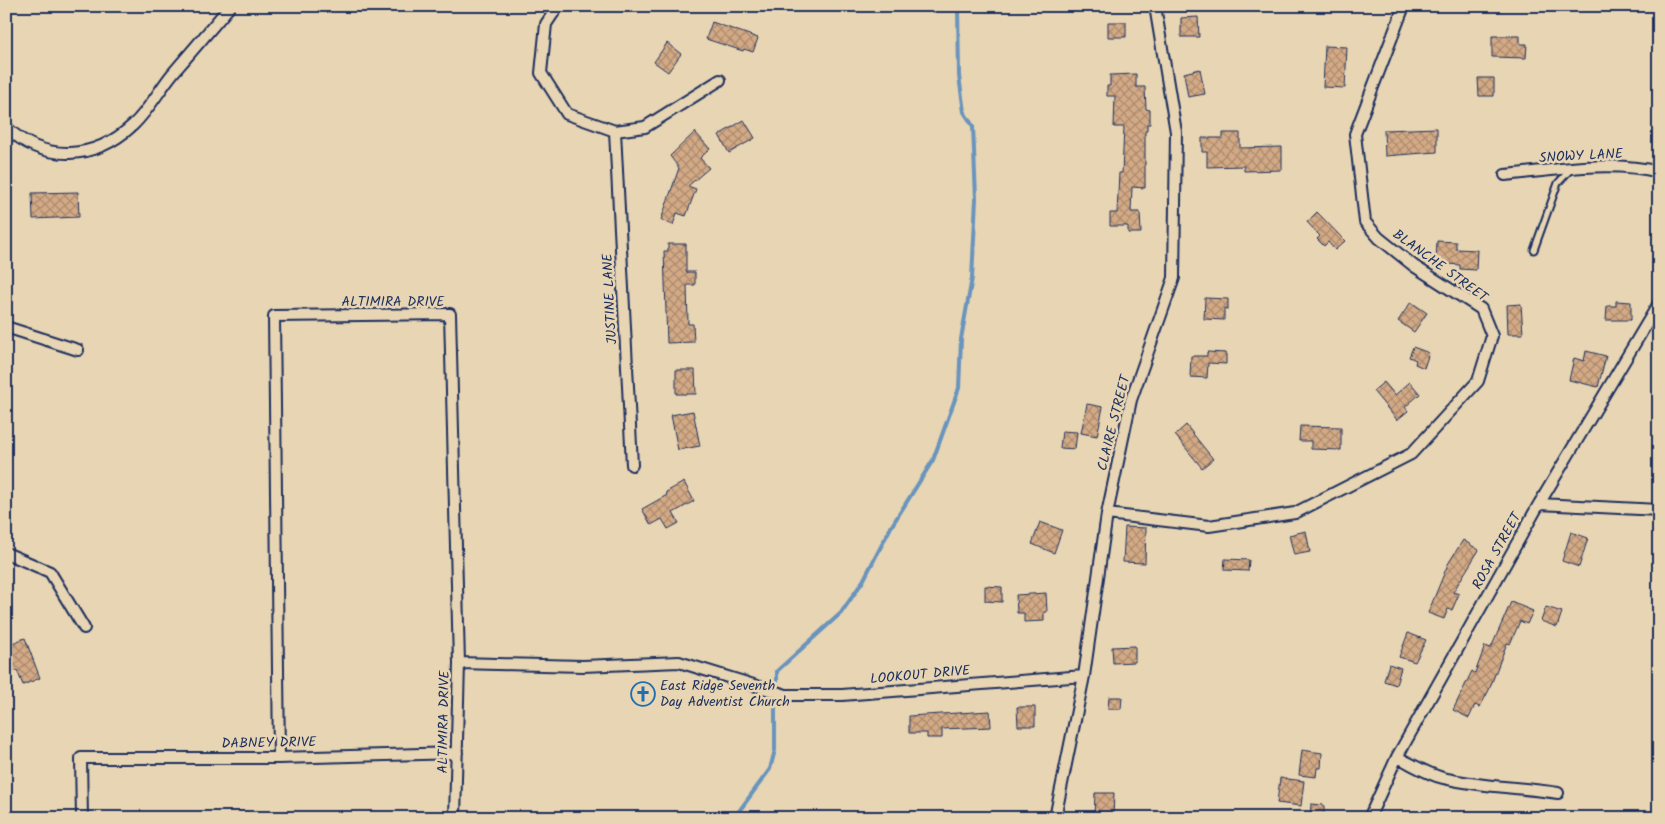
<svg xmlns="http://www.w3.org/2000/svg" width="1665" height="824" font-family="Kalam,sans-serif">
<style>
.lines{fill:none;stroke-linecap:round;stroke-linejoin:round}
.stream{stroke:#6894bd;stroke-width:4}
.building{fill:url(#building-cross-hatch);stroke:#1b2f5e}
.lane-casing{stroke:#1b2f5e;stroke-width:9}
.street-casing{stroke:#1b2f5e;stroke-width:14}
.lane{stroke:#e8d5b3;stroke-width:5}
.street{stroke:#e8d5b3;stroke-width:10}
.labels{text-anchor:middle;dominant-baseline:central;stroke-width:5;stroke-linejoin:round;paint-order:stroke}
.street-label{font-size:14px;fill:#1b2f5e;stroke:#e8d5b3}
.poi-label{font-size:14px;fill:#1b2f5e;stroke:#e8d5b3;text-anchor:start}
</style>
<defs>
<pattern id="building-cross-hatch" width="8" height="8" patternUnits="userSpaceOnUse" patternTransform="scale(1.25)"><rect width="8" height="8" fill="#d4aa85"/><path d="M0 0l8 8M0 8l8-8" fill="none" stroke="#ab8b70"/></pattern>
</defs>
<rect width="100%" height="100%" fill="#e8d5b3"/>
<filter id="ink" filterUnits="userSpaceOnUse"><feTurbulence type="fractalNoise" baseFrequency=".02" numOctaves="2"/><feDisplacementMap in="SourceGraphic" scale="10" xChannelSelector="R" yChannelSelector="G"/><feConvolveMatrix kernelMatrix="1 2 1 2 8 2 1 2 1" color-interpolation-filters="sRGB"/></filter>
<g filter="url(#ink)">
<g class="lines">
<path class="stream" d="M777,681V671L841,613L863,581L891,527L933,460L959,388L961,339L972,278L976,199L973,126L964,112L959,76L958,6
M734,818L770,769L775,750V703"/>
</g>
<path class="building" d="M1198,17L1199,37H1181V18Z
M712,22L758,38L753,52L744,49L743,51L706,39Z
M1108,22H1126V37H1108Z
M1492,36H1520V44H1527L1526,58L1492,57Z
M667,43L681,54L668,72L654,62Z
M1325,46L1347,47L1345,88L1323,87Z
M1200,69L1205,94L1188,97L1184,73Z
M1136,74V87H1145L1146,109L1150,110V124H1147V131H1145V188L1132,187L1131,212H1140L1141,233H1128V226H1110V213H1117L1119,173H1122L1124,127H1114L1115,96H1107V86H1110V75Z
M1478,78H1494V96H1479Z
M744,120L755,138L729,153L719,135Z
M1437,128V152L1385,156L1384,130Z
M695,132L710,149L700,158L709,168L688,186L696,189L686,216L677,213L673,225L661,220L679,168L670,156Z
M1223,133H1240V148L1282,147V170L1244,171V166L1207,167V152H1202V138H1223Z
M78,192L79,217L33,219L32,193Z
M1317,212L1345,241L1335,250L1328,242L1324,246L1317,239L1320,236L1307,222Z
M1437,241L1456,242V249L1477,250L1476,270L1460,269V265L1436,263Z
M668,244H686V272H695V285H687L688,324H693L694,342L667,343L664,251H668Z
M1205,298L1228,299V309L1224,308V320L1204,319Z
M1616,301L1631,302V320H1606L1607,306H1616Z
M1411,302L1427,313L1414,332L1398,321Z
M1521,304L1523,334H1508L1507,305Z
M1413,347L1429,353L1424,368L1415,364L1416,360L1409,357Z
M1586,351L1606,356L1598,387L1569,380L1574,358L1584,361Z
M1207,352L1226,353V364L1208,363L1207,378L1190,377L1191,356H1207Z
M676,370H695L696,394H676Z
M1384,382L1395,395L1410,382L1420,394L1405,407L1408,411L1397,420L1373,391Z
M1087,404L1103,407L1097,436L1081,433Z
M693,411L700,446L678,450L671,415Z
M1186,425L1213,459L1202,468L1175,435Z
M1300,426L1341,427V450L1311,449V441H1299Z
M1062,431L1077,432L1075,449L1060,448Z
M684,482L694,501L673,513L679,523L668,529L662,519L651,525L642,509L667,495L666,492Z
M1040,522L1062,530L1054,553L1032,544Z
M1125,527L1146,528L1145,563L1123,562Z
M1306,531L1310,552L1294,555L1289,535Z
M1571,532L1588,538L1579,567L1562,561Z
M1463,540L1479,550L1453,592L1459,594L1452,610L1448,609L1444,619L1428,613L1448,564Z
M1225,559L1249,560L1248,571L1224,570Z
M985,586L1002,587V602L985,601Z
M1046,593L1047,612H1044V621L1024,622V613H1017L1016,595Z
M1511,602L1533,611L1527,624L1520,621L1510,644L1507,643L1489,690L1480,707L1475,705L1469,718L1453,710L1472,671L1475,673L1485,646L1491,648Z
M1546,607L1562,612L1557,627L1541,621Z
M1408,633L1426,640L1415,662L1399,657Z
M25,638L40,678L23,685L17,670L6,674V662L12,659L7,645Z
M1135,646V662L1113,663L1112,647Z
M1389,664L1401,668L1396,685L1384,681Z
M1109,697H1122L1121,709H1108Z
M1017,707H1035V726H1018Z
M990,711L991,727L942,729V738H927V733H909V716Z
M1302,750L1322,753L1321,768H1317L1316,777L1299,775Z
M1280,778L1304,781L1301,806L1277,803Z
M1095,793H1114L1113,818H1094Z
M1311,804L1324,805V818H1310Z"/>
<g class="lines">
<g class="lane-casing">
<path id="lane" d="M1534,250L1558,183L1571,169"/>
</g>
<g class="street-casing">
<path id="street" d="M558,6L546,24L541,73L567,114L615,131L645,127L720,80
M6,127C45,164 95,160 133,125C149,110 159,90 173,73C192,51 211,29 230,6
M615,131L632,465
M1505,175C1555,170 1610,160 1659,172
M6,327L78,350
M1539,504L1659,510
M1107,514L1209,526L1295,513L1411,454L1478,381L1492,336L1481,309L1414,266L1379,238L1365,222L1355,134L1404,6
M6,553L50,572L84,628
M459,663L583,666L679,662L786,695H842L1084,676
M1397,757C1412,764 1427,774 1443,778C1480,787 1519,787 1558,793
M279,758L274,316L450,314L459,663L455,818
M82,818L81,758H279L457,753
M1055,818L1084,676L1107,514L1131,400L1174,278L1176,132L1155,6
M1369,818L1397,757L1539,504L1659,303"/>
</g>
<use href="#lane" class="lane"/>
<use href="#street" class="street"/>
</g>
</g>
<defs>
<g id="church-ring" transform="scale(1.25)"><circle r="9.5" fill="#e8d5b3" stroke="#1f6fb2" stroke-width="1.5"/><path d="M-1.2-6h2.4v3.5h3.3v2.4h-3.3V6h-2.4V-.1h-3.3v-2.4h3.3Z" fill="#1f6fb2"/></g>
</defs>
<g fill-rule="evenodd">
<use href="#church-ring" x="643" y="694"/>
</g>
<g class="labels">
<g class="street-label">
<text transform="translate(1581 156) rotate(-3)">SNOWY LANE</text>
<text transform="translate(1440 266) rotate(36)">BLANCHE STREET</text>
<text transform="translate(610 299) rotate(-93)">JUSTINE LANE</text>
<text x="393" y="302">ALTIMIRA DRIVE</text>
<text transform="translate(1114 423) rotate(-76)">CLAIRE STREET</text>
<text transform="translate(1497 551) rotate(-61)">ROSA STREET</text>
<text transform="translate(920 675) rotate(-5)">LOOKOUT DRIVE</text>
<text transform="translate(444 722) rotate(-89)">ALTIMIRA DRIVE</text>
<text transform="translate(269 743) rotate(-1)">DABNEY DRIVE</text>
</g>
<g class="poi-label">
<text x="660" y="686">East Ridge Seventh<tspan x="660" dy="16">Day Adventist Church</tspan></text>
</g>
</g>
<rect width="1665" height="824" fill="none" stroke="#e8d5b3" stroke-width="25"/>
<rect x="12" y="12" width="1640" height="799" fill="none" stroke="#1b2f5e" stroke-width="2" filter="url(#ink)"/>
</svg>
